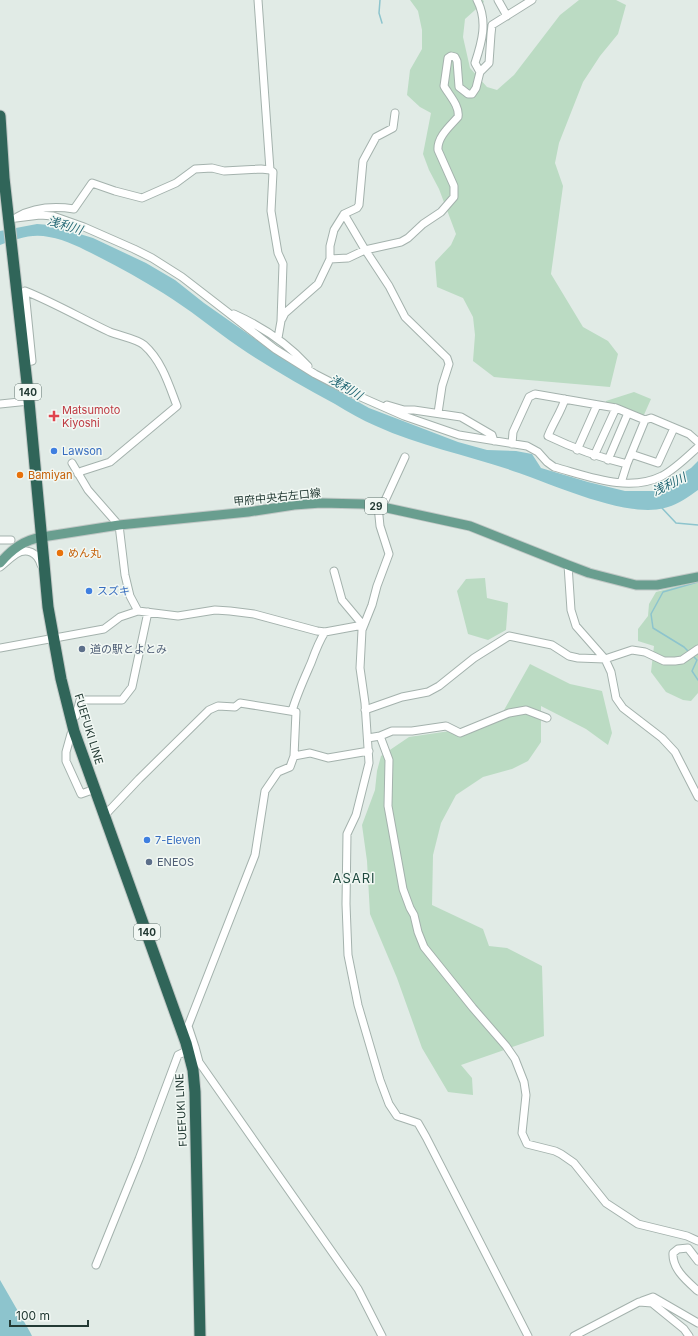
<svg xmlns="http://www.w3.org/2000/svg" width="698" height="1336" font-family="Inter,'Noto Sans JP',sans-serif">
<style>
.green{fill:#bbdbc3}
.water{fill:#8dc4cd}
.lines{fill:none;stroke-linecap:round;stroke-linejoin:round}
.stream{stroke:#8dc4cd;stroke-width:1.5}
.minor-casing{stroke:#a4b2ad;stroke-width:9}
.major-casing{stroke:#c1c8c6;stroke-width:11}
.highway-casing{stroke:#c1c8c6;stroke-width:13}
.minor{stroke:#fff;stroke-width:7}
.major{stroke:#699e8f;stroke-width:9}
.highway{stroke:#306559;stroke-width:11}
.health-dot{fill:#e0444e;stroke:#f2f8f4;stroke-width:1.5}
.shop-dot{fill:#3f7fe0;stroke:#f2f8f4;stroke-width:1.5}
.food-dot{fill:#e8710a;stroke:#f2f8f4;stroke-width:1.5}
.service-dot{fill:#5c6f8a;stroke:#f2f8f4;stroke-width:1.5}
.labels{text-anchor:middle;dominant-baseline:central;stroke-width:3;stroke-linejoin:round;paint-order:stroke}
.shield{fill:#f2f8f4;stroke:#61736e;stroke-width:1}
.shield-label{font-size:10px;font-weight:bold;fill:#233a34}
.health-label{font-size:11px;fill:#be3a42;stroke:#f2f8f4;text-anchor:start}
.shop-label{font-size:11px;fill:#366cbe;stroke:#f2f8f4;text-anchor:start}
.food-label{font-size:11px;fill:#c56008;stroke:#f2f8f4;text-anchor:start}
.street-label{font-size:11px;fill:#233a34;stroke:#f2f8f4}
.service-label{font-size:11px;fill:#4e5e75;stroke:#f2f8f4;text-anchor:start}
.water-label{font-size:12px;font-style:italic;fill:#216673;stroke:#f2f8f4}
.quarter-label{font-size:13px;letter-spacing:1px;fill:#204b40;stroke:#f2f8f4}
</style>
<rect width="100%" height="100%" fill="#e1ebe6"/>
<path class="green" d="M410,0H483L484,2L465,19L463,37L470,68L487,87L497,90L514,75L560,15L579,0H616L626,5L618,34L600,56L583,82L559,143L555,163L563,186L551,274L583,327L608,341L618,354L610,387L494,377L473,361L475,335L473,317L463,298L437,287L435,262L451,245L456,234L439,189L429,170L423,154L431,113L420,107L407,95L410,70L422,49V30L418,11Z
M634,392L651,399L643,417L606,404V401Z
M485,578L487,598L508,603L506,630L488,640L468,634L457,591L466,579Z
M698,581V693L691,701L683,700L666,692L651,672L654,646L638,641V629L648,616L649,604L656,592Z
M530,664L570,684L602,691L612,733L608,745L586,729L541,706V742L528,761L512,769L483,777L456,795L441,823L433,855L432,905L483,929L489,946L507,948L542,966L544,1036L461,1065L472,1078L473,1095L448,1092L422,1048L397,978L370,914L367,861L362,825L375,790L377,771L381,756L409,737L450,731L499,719Z"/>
<path class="water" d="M37,224L50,225L93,238L146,263L175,280L204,303L278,355L312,376L369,408L458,442L487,450L516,451L532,454L541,468L588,482L625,491H654L691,468L698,461V490C690,496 678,504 668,507C630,520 557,486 519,473C472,456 422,447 376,426C362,420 348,412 335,404C302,386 270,368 239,347C213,329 189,309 163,293C142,280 121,268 99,257C83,249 67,240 49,237C32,233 16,239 0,245V231Z
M0,1280L30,1332L32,1336H0Z"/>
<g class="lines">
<path class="stream" d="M380,0L379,13L382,23
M661,507L676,523L698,525
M689,652L684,647L653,628L651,614L663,592L698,582
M693,656L697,660L692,671L698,680"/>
<g class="minor-casing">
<path id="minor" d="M258,0L270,170L273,172L271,211L278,253L283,264L281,321L278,338
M477,0C488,21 482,42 475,63L480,72
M498,0L507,16
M344,214L364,248L389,286L405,317L447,358L449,364L442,386L438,413
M17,217C35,207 54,206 74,209L92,183L115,191L142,198L176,183L195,169L212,168L224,171L261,169L270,170
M8,219L40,215L53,216L84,227L134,249L152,258L182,277L275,349L315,374L354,394L404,416L459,435L527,446L538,452L547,462L554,467C588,476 628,493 662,476C675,469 687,457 698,447
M330,259L348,258L365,250L401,242L408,238L423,224L441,212L454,197V186L438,150C437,137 450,126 458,117C460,106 449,95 444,86L448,58L451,56L455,57L457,61L459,87L468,94H472L476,88L480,72L489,63L491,34L492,25L532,0
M234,314C263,327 287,343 308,366
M282,319L285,313L318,284L330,259V246L334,230L344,214L357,208L359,205L363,161L376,137L393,128L395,113
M25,362L32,361L25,291C55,303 82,319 110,332C120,336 137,339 144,345C162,361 169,385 177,406L110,462L82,471L78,474
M565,399C561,412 553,423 548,436C575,449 597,457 627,464
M0,404L29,401
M387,405L404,410H414L461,417L492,435L494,441
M512,444L513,432L529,397L535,394L616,408L645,420
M577,450L597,405
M631,454L658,463L674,428
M594,456L616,408
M608,460L628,413
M72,463L88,490L116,522L117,526
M621,483L627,464L645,420L651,418L689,434L698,442
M378,506L380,526L389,554L377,586L372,605L362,630L360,668L365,703L369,763L356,815L347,834L346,904L348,955L358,1005L380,1080L389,1104L397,1116L418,1123L426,1137L528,1336
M382,507L405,457
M119,525L125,575L130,596L138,611
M0,540H11
M568,565L571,610L576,626L605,659L611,672L616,698L623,708L662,738L675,752L698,797
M0,567C5,563 10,558 16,554C27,547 38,553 41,565
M334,571L342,600L363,625
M0,648L104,629L120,617L138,611L178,616L215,610L230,611L254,614L317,631L325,632L363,625
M365,710L402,697L428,692L439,686L474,658L509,636L552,645L569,656L578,658L605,659L632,650L645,652L664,661H675L682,660L698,649
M292,711C297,694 304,679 311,663C315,652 319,641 325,632
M71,718L76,716L80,700H122L132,687L148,612
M74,731L71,734L66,752V761L81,794L95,789
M380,736L389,760L388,806L403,889L410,908L414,915L418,932L424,947L473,1008L506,1046L515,1059L524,1082L526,1095L522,1133L527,1144L555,1151L561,1154L574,1163L606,1203L638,1224L687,1236L698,1241
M368,738L380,736L392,731H412L446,726L460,733L509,713L526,710L547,718
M294,756L310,753L328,758L369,751
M105,815L139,779L209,710L218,706L235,707L240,703L296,712L294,756L290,767L278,772L265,791L255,855L188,1026L195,1047
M698,1261L688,1248L678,1249L673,1253C672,1269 687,1281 698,1291
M96,1265L139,1159L178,1055L195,1047L199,1062L358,1289L382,1336
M642,1301L653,1297L698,1323
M574,1336L639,1302L652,1303L684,1329L689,1336"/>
</g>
<g class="major-casing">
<path id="major" d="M0,563C12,549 24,540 42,537L119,525L248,512L294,505L321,503L363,504L378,506L470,526L568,565L589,573L636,585H657L698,577"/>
</g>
<g class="highway-casing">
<path id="highway" d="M0,116L4,178L29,401L48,607L61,679L74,731L186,1043L193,1070L195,1092L200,1336"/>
</g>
<use href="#minor" class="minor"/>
<use href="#major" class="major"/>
<use href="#highway" class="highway"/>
</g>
<path class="health-dot" d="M52 410h4v4h4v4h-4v4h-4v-4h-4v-4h4z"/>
<g class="shop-dot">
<circle cx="54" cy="451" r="4"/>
<circle cx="89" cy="591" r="4"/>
<circle cx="147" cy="840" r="4"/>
</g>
<g class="food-dot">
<circle cx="20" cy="475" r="4"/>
<circle cx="60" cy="553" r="4"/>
</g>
<g class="service-dot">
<circle cx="82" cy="649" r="4"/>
<circle cx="149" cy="862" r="4"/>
</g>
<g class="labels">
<g class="shield">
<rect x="15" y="384" width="26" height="16" rx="3"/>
<rect x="365" y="498" width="22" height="16" rx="3"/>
<rect x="134" y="924" width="26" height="16" rx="3"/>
</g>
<g class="shield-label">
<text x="28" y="392">140</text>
<text x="376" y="506">29</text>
<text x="147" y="932">140</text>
</g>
<g class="health-label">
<text x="62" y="410">Matsumoto<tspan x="62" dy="13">Kiyoshi</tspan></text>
</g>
<g class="shop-label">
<text x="62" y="451">Lawson</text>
<text x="97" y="591">スズキ</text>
<text x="155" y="840">7-Eleven</text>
</g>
<g class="food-label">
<text x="28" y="475">Bamiyan</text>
<text x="68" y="553">めん丸</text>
</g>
<g class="street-label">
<text transform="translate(277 497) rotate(-6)">甲府中央右左口線</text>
<text transform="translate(89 729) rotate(73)">FUEFUKI LINE</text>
<text transform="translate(181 1110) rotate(-93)">FUEFUKI LINE</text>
</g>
<g class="service-label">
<text x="90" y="649">道の駅とよとみ</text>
<text x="157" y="862">ENEOS</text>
</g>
<g class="water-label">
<text transform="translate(65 225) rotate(17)">浅利川</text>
<text transform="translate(346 387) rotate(31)">浅利川</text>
<text transform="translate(669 484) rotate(-26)">浅利川</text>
</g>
<g class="quarter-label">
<text x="354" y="878">ASARI</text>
</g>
</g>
<path d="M10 1320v6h78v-6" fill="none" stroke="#233a34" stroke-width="2"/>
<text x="16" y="1320" font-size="12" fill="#233a34" stroke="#f2f8f4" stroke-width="3" paint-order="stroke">100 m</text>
</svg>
